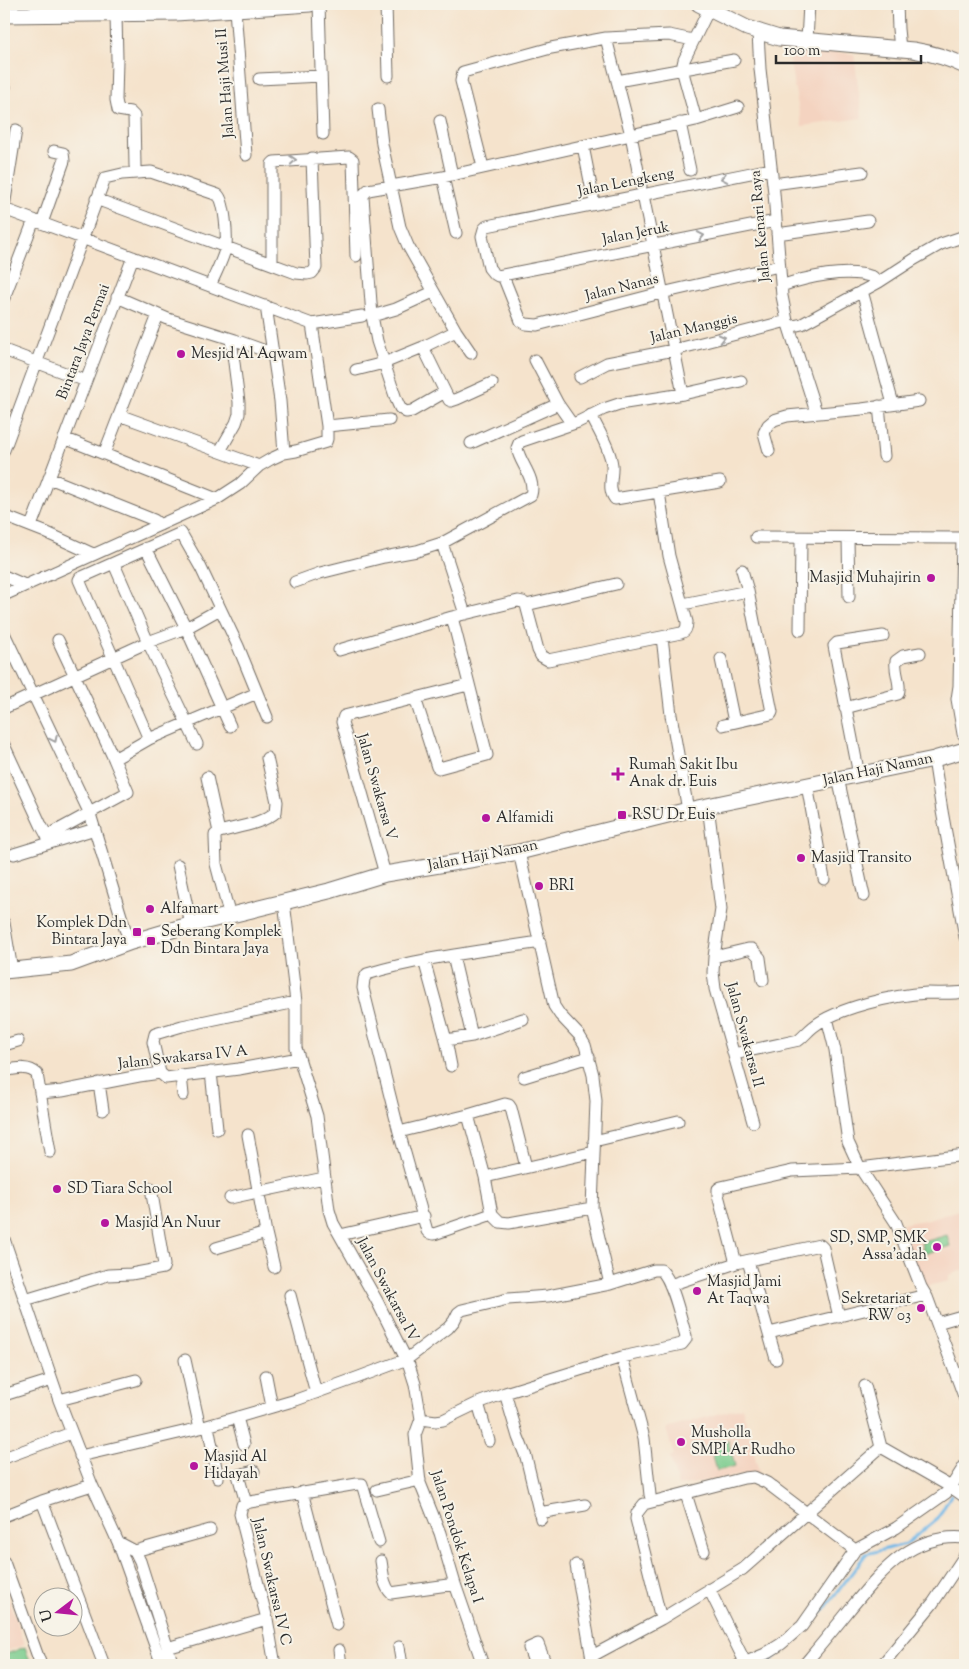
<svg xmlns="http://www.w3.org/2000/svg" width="969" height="1669" font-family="'Sorts Mill Goudy',serif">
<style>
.built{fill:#f4d3c0}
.green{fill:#7bcc8e;stroke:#537c5c}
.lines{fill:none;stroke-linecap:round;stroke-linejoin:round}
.stream{stroke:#70b8e8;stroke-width:3}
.minor-casing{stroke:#726b63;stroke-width:13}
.tertiary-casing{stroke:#726b63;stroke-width:17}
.minor{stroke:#fff;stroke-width:11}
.tertiary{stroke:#fff;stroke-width:15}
.oneway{stroke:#a0a0a0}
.poi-dot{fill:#b5179e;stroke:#f7f3e8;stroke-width:2}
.labels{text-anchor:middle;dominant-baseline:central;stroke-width:4;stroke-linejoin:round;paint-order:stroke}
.street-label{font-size:15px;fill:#2b2b2b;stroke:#f7f3e8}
.poi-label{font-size:15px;fill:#2b2b2b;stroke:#f7f3e8;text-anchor:start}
</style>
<rect width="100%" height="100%" fill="#f7f3e8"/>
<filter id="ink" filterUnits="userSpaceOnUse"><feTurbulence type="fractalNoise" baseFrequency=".02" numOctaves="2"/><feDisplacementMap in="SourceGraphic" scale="10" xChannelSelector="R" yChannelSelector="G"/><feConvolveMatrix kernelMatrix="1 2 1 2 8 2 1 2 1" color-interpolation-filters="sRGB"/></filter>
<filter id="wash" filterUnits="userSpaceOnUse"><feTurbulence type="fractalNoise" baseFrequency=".0096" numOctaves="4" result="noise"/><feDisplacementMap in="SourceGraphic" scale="20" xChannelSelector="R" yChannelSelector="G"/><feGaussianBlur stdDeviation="1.12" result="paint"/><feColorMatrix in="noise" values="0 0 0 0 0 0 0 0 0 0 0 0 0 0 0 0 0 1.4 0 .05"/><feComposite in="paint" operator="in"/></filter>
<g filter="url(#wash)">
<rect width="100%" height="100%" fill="#f5e3cc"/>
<path class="built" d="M787,48L854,54L862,118L802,126Z
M959,1210L965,1223V1269L949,1275V1281L922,1287L902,1224L925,1220Z
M742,1407L759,1472L678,1486L670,1457L674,1455L666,1429Z
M9,1600L24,1645L4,1652V1602Z"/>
<path class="green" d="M947,1235L950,1246L924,1254L921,1243Z
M728,1440L735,1466L717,1471L710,1444Z
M25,1647L31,1665H4V1655Z"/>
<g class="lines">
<path class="stream" d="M810,1624L823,1611L866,1554L906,1544L938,1518L951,1495
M766,1665L785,1647"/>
</g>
</g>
<g filter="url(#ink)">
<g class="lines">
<g class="minor-casing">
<path id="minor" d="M319,4L323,134
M386,4L388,76
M897,4L898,29L900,49
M235,9L246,155
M116,15L117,59L116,100L118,110L130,112L134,116L135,166
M758,33L760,69L774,193L782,296L787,321L816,412
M606,38L631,135L641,186
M807,41L809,4
M259,79L321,76
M617,81L734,60
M4,87H5
M378,109L382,144L395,204L400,227L408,246L456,331L471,353
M696,120L682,69L684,60L709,9
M440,121L452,175
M680,123L690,170
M583,146L593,196
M483,167L461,81L463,72L551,48L606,38L669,35L693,40
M771,169L487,226L484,229L482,236L489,268L493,273L498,276L776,221
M443,177L456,233
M773,184L862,172
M643,195L683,394
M96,199L296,273L307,274L312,273L316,268L312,158
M4,207L16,130
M4,209L312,324L362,316
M42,223L64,161L63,153L54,151
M777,234L868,221
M272,263V164L274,162L349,157L353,160L356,256
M503,276L521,321L526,324L537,325L653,295L779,266
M781,286C807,277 847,268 873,277
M862,291L893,404
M433,292L396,309L372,316L377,341L396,399L400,408L406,412L412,411L445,392
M117,297L168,319L235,340L274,354
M4,298L34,220
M266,306L280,401L284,453
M372,316L363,197L364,194L368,190L443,177L631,135L696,120L738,107
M789,327L802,324L879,282L913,260L941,244L965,236
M456,331L423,347L449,400L451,401L457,399L492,383
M4,350L86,381
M535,360L558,404L572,424
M356,370L384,363L423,347
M580,377L607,363L674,350L787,321
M879,406L884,456
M119,415L259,466
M591,415C598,430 610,448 612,465C613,477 607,489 615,499L720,482
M327,426L389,420
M64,438L217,499
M471,443L558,404
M4,450L105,178L122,174L151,172L218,195C225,202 227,235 226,245C225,256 215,274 210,286
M220,451L236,423L239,414V402L231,339
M769,451L764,433L768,425L774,420L787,416L862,409L919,401
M104,454L158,315
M49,478L154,520L160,525
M4,516L45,532L93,554
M31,526L133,257
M756,537L962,538L959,686L957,699L963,734
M848,538L849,597
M442,543L465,614
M146,548L186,628L230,726
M114,564L148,642L197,744
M742,570L748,591
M4,576L25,585
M295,582L320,573L384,557L417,551L442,543L531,495C536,478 520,464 517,448L519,443L522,441L578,422L604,409L619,404L683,394L741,381
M4,595L217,499L240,484L259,466L271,459L284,453L296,451L326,442L327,439V426L312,324
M683,604L748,591L772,712L771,714L723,725
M526,605L616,584
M800,630L801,538
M4,633L90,814L125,929L131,942
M662,637L671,715L688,810
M339,650L452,617L518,601L523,602L526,605L538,650L541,656L548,660L681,633C686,631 687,628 687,622L669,556L659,492
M721,659L734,722
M415,698L437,767L439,768L487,755L452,617
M4,708L148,642L186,628L220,609
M845,708L898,694C902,685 894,672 896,661L903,656L920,653
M149,739L79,580L80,578L181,533L201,568L238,646L267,717
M4,745L41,825L47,836L128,792L114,759L58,640
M114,759L149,739L257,693
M934,759L942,811L965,937
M859,775L834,646L837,643L883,636
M207,777L219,832L215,835V838L216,864L230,917
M838,778L864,896
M807,785L824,879
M708,806L721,909L714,957L713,972L715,989L753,1122
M219,832C237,827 262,824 276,812L277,802L267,758
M519,852L554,1006L560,1015L579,1035L585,1045L593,1075L596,1101L592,1208L610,1284
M14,854L95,829
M178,865L191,925
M385,874L342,722L344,716L468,685
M284,902L296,1002V1048L317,1116L329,1210L333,1223L377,1301L409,1365L415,1384L421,1419L415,1435L420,1483L440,1533L455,1584L483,1665
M4,923L12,970
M453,956L472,1036
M714,957L748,949H752L760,958L763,980
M424,960L446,1040L451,1066
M827,1018L835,1050L848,1142L860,1168L896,1223L921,1287L927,1297L965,1399
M446,1040L472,1036L523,1019
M4,1045L18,1041
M734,1054L799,1040C804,1036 808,1031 813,1027C838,1007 895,995 927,993C940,993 952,994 965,992
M4,1071C15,1069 28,1065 37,1074L50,1152
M211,1072L217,1129
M160,1073L153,1042L155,1034L182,1026L296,1002
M181,1075L183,1095
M524,1077L589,1057
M99,1083L103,1110
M40,1093L62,1091L139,1076L160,1073L166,1078L239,1069L299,1058
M468,1115L485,1177L492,1214L500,1222L509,1223L592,1208
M399,1132L468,1115L505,1104L509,1105L511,1108L526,1167
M248,1135L266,1233L274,1267
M594,1141L678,1121
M485,1177L594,1152
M230,1198L324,1178
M492,1214L434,1234L429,1233L427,1231L399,1132L363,988L364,979L367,974C423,957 483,951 540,942
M340,1235L424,1216
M4,1239L59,1400L92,1485L118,1542L162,1665
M216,1248L266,1233
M748,1261L776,1359
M736,1263L718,1195V1189L721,1187L792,1171L860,1168L965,1155
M670,1285L736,1263L820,1245L823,1248L839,1317
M290,1295L316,1393
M25,1300L108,1275L131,1274L163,1268L164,1265L151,1188
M937,1323L965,1315
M769,1333L926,1295
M622,1357L644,1438L650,1495
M185,1360L200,1428
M266,1376L272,1407
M865,1386L881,1447
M505,1393L518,1437L526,1457L541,1519
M4,1395L52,1380
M59,1400L136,1380
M478,1403L489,1441
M237,1417L244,1444
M208,1426L218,1478
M80,1456L200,1428L296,1400L359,1377L407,1359L448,1328L454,1321L458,1313L462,1310L508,1299L548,1296L610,1284L654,1270H661C673,1281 681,1320 686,1336V1339L682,1344L622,1357L505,1393L478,1403L443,1420L436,1421L421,1419
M4,1458L71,1433
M965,1465L951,1487L965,1497
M377,1490L420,1480
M302,1492L337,1625
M686,1494L704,1551
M42,1501L104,1665
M246,1503L238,1475L254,1471
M539,1513L585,1505
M4,1516L42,1501L92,1485
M118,1542L135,1551L140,1561L173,1665
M135,1551L210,1530
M381,1561C383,1572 383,1585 391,1593L455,1584
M4,1562L41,1665
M576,1565L593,1665
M709,1589L745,1662
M661,1619L636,1519L637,1513L644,1504L744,1478L754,1477L767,1483L855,1550
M399,1647L402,1665
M167,1648L267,1619
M339,1650L341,1665
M592,1656L661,1619L743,1569L881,1447L951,1487L946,1493L896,1528L855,1550L802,1626L781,1644L765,1654L739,1665
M275,1665L267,1619L240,1514L242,1505L250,1502L357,1484H362L379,1542
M535,1665L529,1648L538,1644L546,1665
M804,1665C819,1647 835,1628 850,1609C881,1572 911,1533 965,1538
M882,1665L933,1603L965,1555"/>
</g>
<g class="tertiary-casing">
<path id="tertiary" d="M699,4L747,28L779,38L913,50C931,53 949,58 965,66
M4,15L176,13L310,4
M4,971L71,964L131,942L182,927L329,891L385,874L519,852L688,810L934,759L965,750"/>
</g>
<use href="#minor" class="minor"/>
<use href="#tertiary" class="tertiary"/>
</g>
<defs><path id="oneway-chevron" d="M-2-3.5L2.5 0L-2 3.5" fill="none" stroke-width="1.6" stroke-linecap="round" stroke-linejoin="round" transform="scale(1.25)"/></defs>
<g class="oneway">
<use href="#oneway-chevron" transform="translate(293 160) rotate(-5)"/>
<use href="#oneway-chevron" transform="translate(724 178) rotate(169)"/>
<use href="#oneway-chevron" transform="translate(701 236) rotate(-11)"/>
<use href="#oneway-chevron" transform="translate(722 338) rotate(-14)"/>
<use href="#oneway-chevron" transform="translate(54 739) rotate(64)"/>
</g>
</g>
<g class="poi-dot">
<circle cx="181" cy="354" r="5"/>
<circle cx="931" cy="578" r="5"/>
<path d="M615.5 766.5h5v5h5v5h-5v5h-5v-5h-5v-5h5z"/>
<rect x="617" y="810" width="10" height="10" rx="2.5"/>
<circle cx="486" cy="818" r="5"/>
<circle cx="801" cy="858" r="5"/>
<circle cx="539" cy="886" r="5"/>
<circle cx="150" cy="909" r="5"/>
<rect x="132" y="927" width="10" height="10" rx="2.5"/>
<rect x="146" y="936" width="10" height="10" rx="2.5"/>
<circle cx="57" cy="1189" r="5"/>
<circle cx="105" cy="1223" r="5"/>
<circle cx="937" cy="1247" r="5"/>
<circle cx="697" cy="1291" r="5"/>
<circle cx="921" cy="1308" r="5"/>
<circle cx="681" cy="1442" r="5"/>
<circle cx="194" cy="1466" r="5"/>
</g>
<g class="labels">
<g class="street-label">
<text transform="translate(226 83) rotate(-94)">Jalan Haji Musi II</text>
<text transform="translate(626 183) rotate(-11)">Jalan Lengkeng</text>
<text transform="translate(761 226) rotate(-95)">Jalan Kenari Raya</text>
<text transform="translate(636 234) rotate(-11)">Jalan Jeruk</text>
<text transform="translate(622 288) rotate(-14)">Jalan Nanas</text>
<text transform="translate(694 329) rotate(-13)">Jalan Manggis</text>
<text transform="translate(84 342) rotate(-69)">Bintara Jaya Permai</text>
<text transform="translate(878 770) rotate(-12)">Jalan Haji Naman</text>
<text transform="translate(376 787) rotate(74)">Jalan Swakarsa V</text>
<text transform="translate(483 856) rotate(-11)">Jalan Haji Naman</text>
<text transform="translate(744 1035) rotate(75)">Jalan Swakarsa II</text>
<text transform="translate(183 1058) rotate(-6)">Jalan Swakarsa IV A</text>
<text transform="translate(387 1290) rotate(62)">Jalan Swakarsa IV</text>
<text transform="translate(456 1537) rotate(72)">Jalan Pondok Kelapa I</text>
<text transform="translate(271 1582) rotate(77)">Jalan Swakarsa IV C</text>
</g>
<g class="poi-label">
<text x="191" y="354">Mesjid Al Aqwam</text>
<text x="921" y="578" text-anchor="end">Masjid Muhajirin</text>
<text x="629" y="765">Rumah Sakit Ibu<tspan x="629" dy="17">Anak dr. Euis</tspan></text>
<text x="632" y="815">RSU Dr Euis</text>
<text x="496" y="818">Alfamidi</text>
<text x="811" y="858">Masjid Transito</text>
<text x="549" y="886">BRI</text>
<text x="160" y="909">Alfamart</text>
<text x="127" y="923" text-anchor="end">Komplek Ddn<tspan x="127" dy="17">Bintara Jaya</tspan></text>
<text x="161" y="932">Seberang Komplek<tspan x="161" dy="17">Ddn Bintara Jaya</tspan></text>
<text x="67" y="1189">SD Tiara School</text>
<text x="115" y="1223">Masjid An Nuur</text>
<text x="927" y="1238" text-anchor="end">SD, SMP, SMK<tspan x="927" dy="17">Assa'adah</tspan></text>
<text x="707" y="1282">Masjid Jami<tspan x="707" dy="17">At Taqwa</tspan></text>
<text x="911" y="1299" text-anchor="end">Sekretariat<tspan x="911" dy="17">RW 03</tspan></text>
<text x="691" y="1433">Musholla<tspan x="691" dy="17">SMPI Ar Rudho</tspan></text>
<text x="204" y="1457">Masjid Al<tspan x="204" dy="17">Hidayah</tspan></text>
</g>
</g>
<rect width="969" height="1669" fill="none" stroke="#f7f3e8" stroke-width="20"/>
<g transform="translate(58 1612) rotate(254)"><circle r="24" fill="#f7f3e8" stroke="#a5a39c"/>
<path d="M0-4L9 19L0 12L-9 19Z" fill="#b5179e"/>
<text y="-8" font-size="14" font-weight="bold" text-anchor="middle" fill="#2b2b2b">U</text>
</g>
<path d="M776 55v8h145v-8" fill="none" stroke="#2b2b2b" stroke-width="2.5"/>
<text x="784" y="55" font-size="15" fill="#2b2b2b" stroke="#f7f3e8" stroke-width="4" paint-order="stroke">100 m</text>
</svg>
